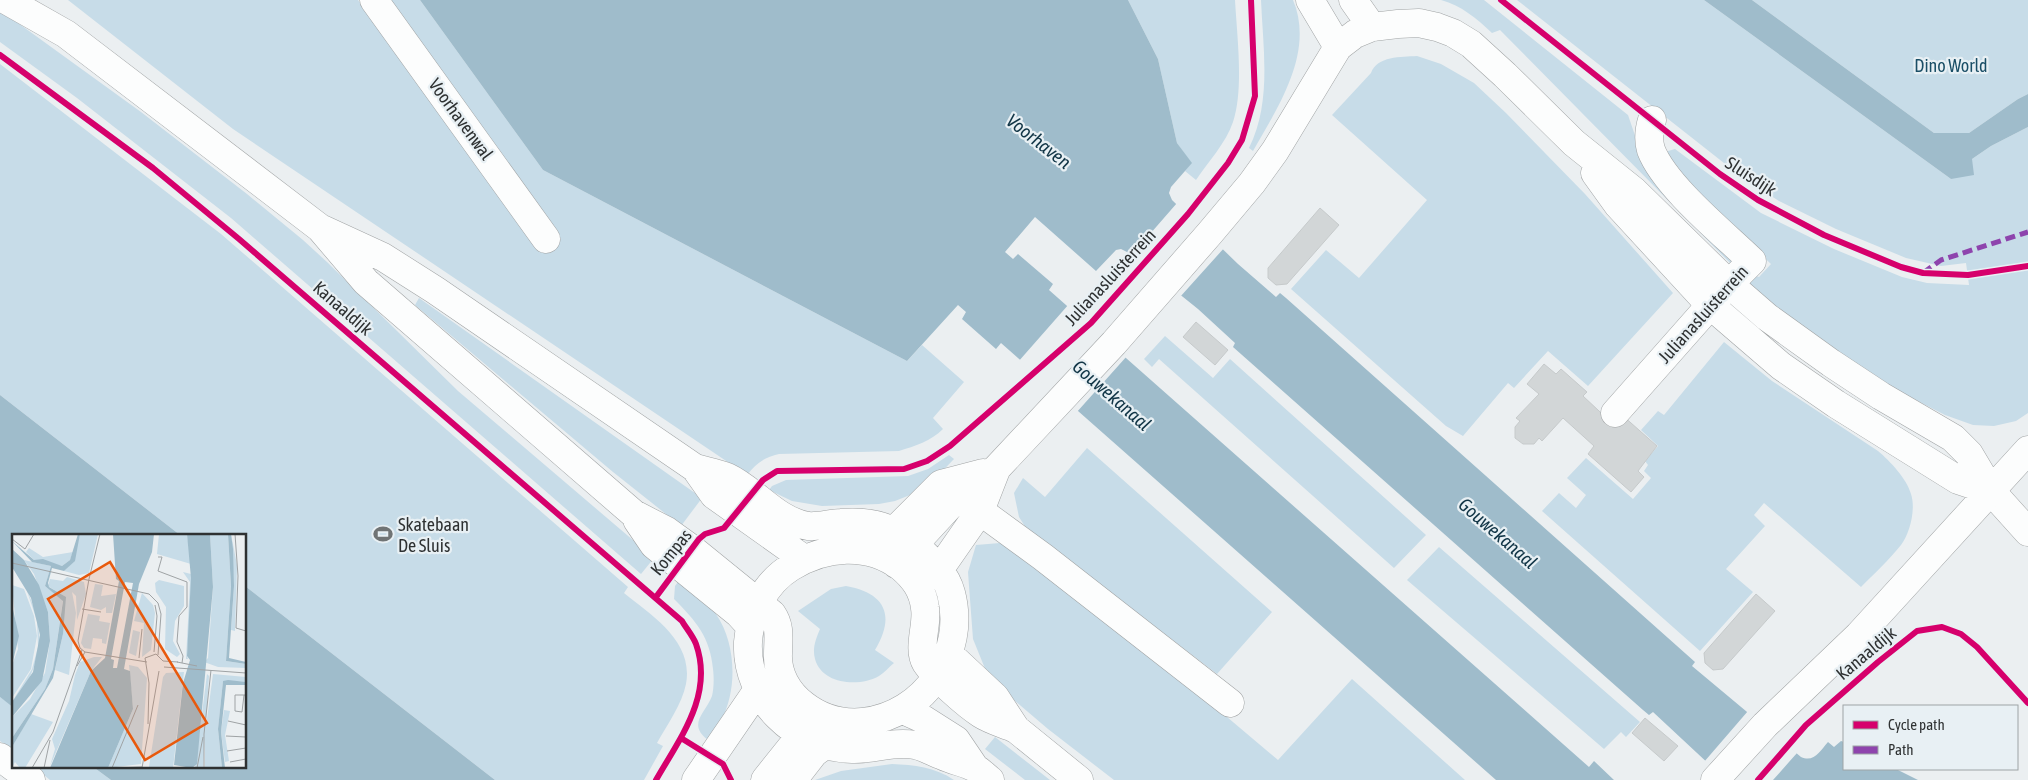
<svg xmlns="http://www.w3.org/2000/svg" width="2028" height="780" font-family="'Asap Condensed',sans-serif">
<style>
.green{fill:#c7dce8}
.water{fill:#9fbccb}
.pier{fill:#ebeff1}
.building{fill:#d2d6d7;stroke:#c6cacb}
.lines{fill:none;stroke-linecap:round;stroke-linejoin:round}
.minor-casing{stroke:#a1a4a5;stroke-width:29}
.major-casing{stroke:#a1a4a5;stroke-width:29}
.minor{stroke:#fcfdfd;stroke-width:28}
.major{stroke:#fcfdfd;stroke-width:28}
.quiet{stroke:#8e44ad;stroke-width:5;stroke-dasharray:10 5;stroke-linecap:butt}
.cycleway-casing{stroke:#e8f0f4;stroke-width:9}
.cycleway{stroke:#d6006c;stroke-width:6}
.labels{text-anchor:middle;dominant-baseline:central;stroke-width:4.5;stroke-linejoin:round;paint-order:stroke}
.park-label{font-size:18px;fill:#1a4e66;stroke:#e8f0f4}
.street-label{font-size:18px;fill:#2e3132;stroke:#e8f0f4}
.poi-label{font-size:18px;fill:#2e3132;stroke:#e8f0f4;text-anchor:start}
.water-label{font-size:19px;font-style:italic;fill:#123647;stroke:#e8f0f4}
.inset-road{fill:none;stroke:#9fa3a5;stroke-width:1}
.view{fill:#e8590c;fill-opacity:0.15;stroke:#e8590c;stroke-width:2.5}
.inset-edge{fill:none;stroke:#2e3132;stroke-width:2.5}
</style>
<rect width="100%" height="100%" fill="#ebeff1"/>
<path class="green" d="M68,0H358L542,253L561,239L389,0H420L543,170L907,361L922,345L964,382L933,418L943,429C931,441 915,446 899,451L779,454C765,457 756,463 747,475L233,129Z
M1128,0H1235C1237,36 1244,89 1233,122C1226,143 1208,162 1196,180L1185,171L1191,163L1177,143L1158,59Z
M1261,0H1293C1315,52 1278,107 1253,151L1249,148C1272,102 1263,49 1261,0Z
M1441,0H1484L1628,115L1641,153L1737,255L1731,264L1500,30L1492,33C1476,18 1462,6 1441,0Z
M1517,0H1704L1951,179L1972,159L1991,146L2028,127V413L2016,421L1994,426L1973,425L1945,415L1869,376L1743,284L1753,275L1759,277L1771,264L1671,169L1665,155L1668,151L1675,149L1761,213L1834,249L1902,277L1927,283L1969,285L1966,263L1941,266L1906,258L1836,229L1779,201L1743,178Z
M1752,0H2028V94L2018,99L1969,133H1934Z
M0,10L141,112L247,194L303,240L327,262L458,391L654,558L641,574L231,218L77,98L0,42Z
M1417,56L1441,64L1474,83L1506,113L1585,194L1673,293L1588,386L1548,351L1514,388L1508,383L1463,436L1446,426L1291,289L1326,250L1359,278L1427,200L1332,115L1371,73C1377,56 1401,57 1417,56Z
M0,64L221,234L628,587L624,593C652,616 694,641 686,684C682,704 667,725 657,743L663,746L644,780H495L245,586V535H180L0,395Z
M419,298L702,498L681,526L613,472L415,305Z
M1165,336L1213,378L1230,359L1426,535L1394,568L1159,359L1152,367L1144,359Z
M1724,342L1772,381L1878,451C1890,461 1907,479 1911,494C1916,509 1910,533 1901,545C1889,560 1874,574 1861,587L1764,503L1754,515L1765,526L1726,569L1753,592L1700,651L1542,511L1559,493L1576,508L1586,495L1567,478L1586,458L1633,499L1651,478L1644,471L1648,465L1645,461L1658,446L1641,430L1658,411L1664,415Z
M1087,448L1272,612L1217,674L1026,528L1019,517L1014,493L1023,478L1045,497Z
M949,455L954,459L925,489L895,501L879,504L822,506L792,501L769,490L772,486L786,480L908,476L928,469Z
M1000,543L1018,551L1201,695L1278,760L1352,679L1465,780H1114L1048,729L1002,690L986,671L973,639L969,586L968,572L976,545Z
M1439,547L1640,722L1626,737L1621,732L1604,749L1407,580Z
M680,579C692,590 707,600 716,614C736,643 738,689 721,721C718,727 713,734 708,740C687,724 705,714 712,696C714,688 714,677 713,669C710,637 696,621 674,599L675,586Z
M846,586C885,593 896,615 875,650L894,663C889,667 884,673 879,676C860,687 822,685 815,659C812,648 816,639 820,629L798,611L831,589Z
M0,697L14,707V751L0,741Z
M995,737L1050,780H1025L985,749Z
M892,764C914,765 935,767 954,780H815L841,771Z
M33,766H92L111,780H50Z"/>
<path class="water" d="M420,0H1128L1158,59L1177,143L1192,163L1171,187L1169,193L1172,200L1238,264L1276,297L1280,293L1286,298L1695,662L1692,666L1801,757C1814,763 1820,751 1828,742L1834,747L1841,741L1844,742V769H1896L1918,780H1726L1653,712L1649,715L1643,710L1233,347L1235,343L1198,309L1127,252L1121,249L1116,250L1096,271L1035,217L1005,252L1013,259L1018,254L1053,284L1049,290L1589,767L1594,761L1614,780H1496L1001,343L996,349L962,319L966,312L958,305L907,361L543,170Z
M1704,0H1752L1934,133H1969L2018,99L2028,94V127L1991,146L1972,159L1974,175L1951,179Z
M0,395L180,535H14V708L0,697Z
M245,586L495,780H111L92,766H245Z"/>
<path class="pier" d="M1177,203L1225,247L1180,297L1130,257Z
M1069,304L1127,356L1076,413L1018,362Z
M1748,711L1797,753L1773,780H1722L1704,762Z"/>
<path class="building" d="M1320,208L1339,225L1287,284L1276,285L1268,278V268Z
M1196,322L1228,350L1215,365L1183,337Z
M1544,364L1556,374L1561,369L1587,392L1583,396L1614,425L1622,415L1657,446L1638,471L1644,477L1631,492L1588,454L1594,446L1563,418L1542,441L1539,438L1534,444H1523L1515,438V427L1520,421L1516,418L1539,394L1527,384Z
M1756,594L1775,611L1723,669L1713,670L1705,663L1704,653Z
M1645,718L1678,746L1664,761L1632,733Z"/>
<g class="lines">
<g class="minor-casing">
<path id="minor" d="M374,0L546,239
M1310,0L1338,47
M1353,0L1372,27
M1615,413L1729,284L1752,261C1723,233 1665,186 1651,150C1648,140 1649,130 1652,120
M1991,491L2028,532
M980,511L1043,557L1230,703
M0,757L31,780"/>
</g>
<g class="major-casing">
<path id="major" d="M6,0L66,34L320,228L383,257L435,290L695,468C705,471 717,473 727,477C755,490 776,521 808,526C819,527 831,523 841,523C864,521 888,525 906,539C924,552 945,570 951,593C967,653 925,715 863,722C841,724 822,719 804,705C788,693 777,674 778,654C778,639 781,627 772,614L692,549L667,531L634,514L366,282L320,228
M1595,173L1618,205L1710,305L1781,366L1836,404L1958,480L1991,491
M695,468L714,495L804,559
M637,520L654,545L739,614L749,625
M893,532L941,484L983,473
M896,564L955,500L996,469L1114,343L1210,233L1252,183L1275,151L1338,47L1355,34L1372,27L1398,24L1419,23L1437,27L1453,33L1471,44L1505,75L1574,143L1634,191L1729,284L1767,317L1831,363L1881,396L1953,438L1969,454L1991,491
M939,570L980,511L996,470
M949,654L995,697L1016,729L1079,780
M903,710L923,719L956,740L975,768
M696,780L757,691
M765,780L801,735L814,723
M793,780L814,753L825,745
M990,780C985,776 980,771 975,768C966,763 954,761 943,756C934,753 925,747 915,745C893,741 873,750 852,749C796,748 745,699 748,642C750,613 765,583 791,567C825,546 868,542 901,567C914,578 923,590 925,608C928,625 917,648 926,663C935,677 967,705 981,714C992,721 1005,724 1016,729
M1715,780L1765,725L1859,635L2028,450"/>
</g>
<use href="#minor" class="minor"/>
<use href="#major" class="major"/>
<path class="quiet" d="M1923,273L1941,260L2028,232"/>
<g class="cycleway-casing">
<path id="cycleway" d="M1501,0L1720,174L1758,200L1824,235L1901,267L1923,273L1968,275L2028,266
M0,55L153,168L239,239L682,621C686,628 693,636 696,644C714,695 680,738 656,780
M656,597L699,539L705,534L724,528L763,480L777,471L904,469L927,461L950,446L1091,323L1188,214L1228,163L1242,140L1255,96L1251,0
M681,738L723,764L731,780
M1758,780L1806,725L1878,662L1917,631L1942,627L1961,634L1977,647L2028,703"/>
</g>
<use href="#cycleway" class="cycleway"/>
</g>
<defs>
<g id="stadium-bare" transform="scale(1.5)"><path d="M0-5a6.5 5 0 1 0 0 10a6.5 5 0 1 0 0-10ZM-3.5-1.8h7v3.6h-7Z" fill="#707475" stroke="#e8f0f4" stroke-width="2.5" paint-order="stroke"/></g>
</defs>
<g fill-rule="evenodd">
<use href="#stadium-bare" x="383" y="534"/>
</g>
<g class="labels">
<g class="park-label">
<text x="1951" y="65">Dino World</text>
</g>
<g class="street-label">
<text transform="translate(461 119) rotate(54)">Voorhavenwal</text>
<text transform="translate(1751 176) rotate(33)">Sluisdijk</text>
<text transform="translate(1110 277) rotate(-47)">Julianasluisterrein</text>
<text transform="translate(343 308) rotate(41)">Kanaaldijk</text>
<text transform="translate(1703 314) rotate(-48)">Julianasluisterrein</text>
<text transform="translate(671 552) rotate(-51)">Kompas</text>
<text transform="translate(1866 653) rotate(-40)">Kanaaldijk</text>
</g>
<g class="poi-label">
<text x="398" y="524">Skatebaan<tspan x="398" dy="21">De Sluis</tspan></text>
</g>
<g class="water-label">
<text transform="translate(1039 141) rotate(38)">Voorhaven</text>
<text transform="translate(1112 395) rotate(41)">Gouwekanaal</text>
<text transform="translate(1498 533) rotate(41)">Gouwekanaal</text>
</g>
</g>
<g transform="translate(12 534)">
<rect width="234" height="234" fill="#ebeff1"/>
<path d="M68,0H86L77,39L67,41L52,37L61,28ZM147,0H175L179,30L145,20ZM198,0H216L219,52L214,127L234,130V134L206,133L192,128L196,124L201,53ZM219,0L225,31L223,97L219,96L222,52ZM17,14L31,23L61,18L58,26L50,32L22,26L14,18ZM12,26L39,32L33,52L51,66L41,135L33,155L0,204V183L18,165L33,139L38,107L36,78L22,40ZM171,38L179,40V76L175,122L176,125H174L178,48ZM55,43L72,48L74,60L65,86L64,62L60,58L64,79L57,141L43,136L51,100L52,62L36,52L38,45L51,47ZM147,46L172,52V72L163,87L161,107L168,120L165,123L153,115L154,73L144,58L143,49ZM83,50L91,51L89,62L104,60L100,79H94V73L89,76L78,73ZM0,51L12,55L22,82L25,102L19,135L0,164V131L6,115ZM13,51L25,81L28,108L24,128L17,145L0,168L20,135L26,113L25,87ZM130,59L141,71L143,79L139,116L130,123L132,89L122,87ZM76,80L88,82L87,87L98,89L94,110L90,109V105L81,104L79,115L72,114L69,109ZM121,96L128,98L124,122L117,119ZM82,123H90L79,137L38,232L43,215L40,205L57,167L63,141L68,128ZM117,131L126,133L135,144L129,230L96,234L121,175ZM172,138L161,234L137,233L151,143L154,139ZM195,140L197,142L191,234H183ZM201,140L234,143V148L211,147L206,195L210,234H193V200ZM212,176L218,177L213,201L217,227L213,228L209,198ZM19,180L41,188L13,234H8L3,228L0,234V213Z" fill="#c7dce8"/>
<path d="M66,0H68L63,27L52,37L40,34L36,49L37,53L54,63L51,100L41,144L0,213V204L33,155L41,135L51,67L33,52L39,32L20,28L0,7L22,26L31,25L50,32L58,26ZM101,0H142L140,18L127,50L112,135L118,137L121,175L96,234H38L79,137L93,124L107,47L104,45ZM113,48L121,49L105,134H101L102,126L99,125ZM175,0H198L201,53L185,230L180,234L162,231L171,149L178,126L175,122L179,44ZM216,0H219L221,15L222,52L217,124L234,128V130L214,127L219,52ZM0,15L12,26L27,51L36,78L38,107L30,147L0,183V168L21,138L28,101L19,64L0,33ZM0,71L7,102L0,131ZM216,146L234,148V151H214L209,198L213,234H210L206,195L211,147Z" fill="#9fbccb" fill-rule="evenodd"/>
<path class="inset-road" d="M223,0L226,42L224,94L234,97M0,5L13,15L22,0M146,23H150L146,37L175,48V73L167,82L165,108L171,122L170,129M0,29L137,60L146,69L149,80L146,121M77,45L88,0M77,45L66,107L68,114L73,118L135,128M70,75L89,78M142,118L145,82L143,71M127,124L130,95M165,128L185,132M65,132L73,118M152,133L234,139M232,161L230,178L223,177V161H234M216,187L234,191M136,190L137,149L133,124L144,120L151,127L166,128M214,202L234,203M215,217L234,214M218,228L234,225M20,234L41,198L70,116M32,234L38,206M100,234L126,171M103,234L130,233M130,234L147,137M185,234L191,203M192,234V200L199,136"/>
<path class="view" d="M98,28L195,189L133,226L36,65Z"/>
<rect width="234" height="234" class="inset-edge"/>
</g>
<rect x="1843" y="705" width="175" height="65" fill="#e8f0f4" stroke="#9ea4a6"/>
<rect x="1853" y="721" width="25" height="8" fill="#d6006c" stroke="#9ea4a6"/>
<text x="1888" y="730" font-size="15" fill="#2e3132">Cycle path</text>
<rect x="1853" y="746" width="25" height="8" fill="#8e44ad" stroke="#9ea4a6"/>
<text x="1888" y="755" font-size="15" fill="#2e3132">Path</text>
</svg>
